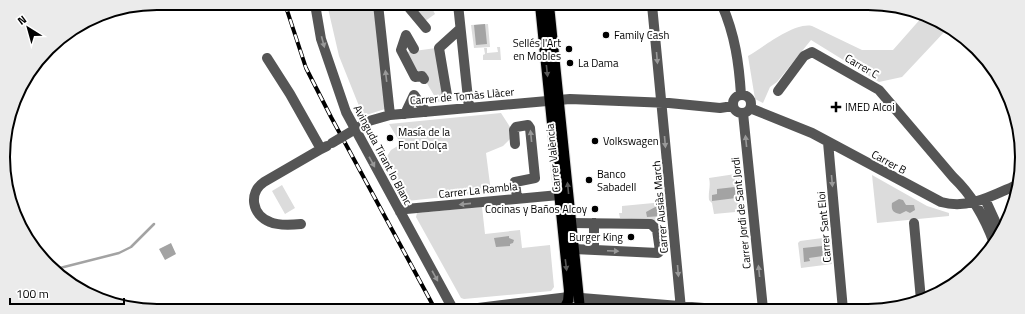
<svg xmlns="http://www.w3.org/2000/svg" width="1025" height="314" font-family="'Titillium Web',sans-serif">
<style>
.green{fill:#dcdcdc}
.water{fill:#a3a3a3}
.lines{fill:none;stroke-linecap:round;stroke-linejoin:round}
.stream{stroke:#a3a3a3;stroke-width:2.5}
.major-casing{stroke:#dbdbdb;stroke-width:12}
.minor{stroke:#555;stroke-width:10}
.major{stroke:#000;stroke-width:10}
.rail-casing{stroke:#000;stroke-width:4}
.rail{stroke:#fff;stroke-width:2.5;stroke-dasharray:8;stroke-linecap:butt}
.minor-bridge{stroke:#555;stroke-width:10}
.oneway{fill:#999}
.oneway2{fill:#595959}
.poi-dot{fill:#000;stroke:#fff;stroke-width:1.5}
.labels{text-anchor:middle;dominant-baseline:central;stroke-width:4;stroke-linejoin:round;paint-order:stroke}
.poi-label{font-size:11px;fill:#000;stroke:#fff;text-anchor:start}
.street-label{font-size:11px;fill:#000;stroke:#fff}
.rim{fill:none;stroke:#000;stroke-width:2}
</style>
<rect width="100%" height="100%" fill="#fff"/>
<path class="green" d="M327,4H374L385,109L363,116L339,56Z
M409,4H430L435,14L424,22Z
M923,16L951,28H948L902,77L879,82L811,40L777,82L770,87L763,103L755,99L748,56C764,47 794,22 812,26L862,50H893Z
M488,24L490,47L474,48L471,25Z
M497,47H500L501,60H483V55L485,54L484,48H487V53L498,52Z
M436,48L444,101L438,102L422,75L416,74L407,52Z
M501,113L510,127V139L503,146L486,153L491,192L407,201L384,161L391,150L401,144L389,124Z
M742,173L746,211L714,214L712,203L709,200C708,192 711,186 709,178Z
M872,175L927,206L949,213V216L877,223Z
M282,185L295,208L285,214L272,191Z
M664,202L666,222L620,218L619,213H622V206Z
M482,207L485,234L520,230L522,248L550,245L554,287L551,291L464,299L461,298L416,217L417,213Z
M830,237L832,264L801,268L798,243L800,241Z"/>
<path class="water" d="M485,24L487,44L476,45L474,25Z
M735,187L736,198L712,201V195L717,194V189Z
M899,199L903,200L906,205H914L915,210L910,213L906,211L900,214C893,213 891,210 892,203Z
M659,205L662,208L663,216L647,217L646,212Z
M509,236V238L514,240L513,243L510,244V246L496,247L494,238Z
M171,243L176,254L165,260L159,249Z
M822,246L823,256L809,258L810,261L804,262L803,248Z"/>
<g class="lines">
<path class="stream" d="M56,269L119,253L131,247L154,224"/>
<g class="major-casing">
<path id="major" d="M540,5L569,291L568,301L564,309
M549,5L580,309"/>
</g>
<path class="minor" d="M315,4L321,39L346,112L453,309
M378,4L390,115
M406,4L426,28
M458,4L469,108
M652,5L681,309
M722,5C735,35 739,63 741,95
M414,49L406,35L401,50L415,77L422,76L424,79
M267,58L290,94L321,149L327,146
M778,91L804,56L812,52L879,90L953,177C972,195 985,218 994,243
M733 104a9 9 0 1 1 18 0a9 9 0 1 1-18 0Z
M447,95L439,48L460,29
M750,108L812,133L941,202C969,210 993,195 1019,184
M743,113L763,309
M405,114L414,95L426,112
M369,121L390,115L570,99L669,103L720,108L733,106
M828,142L843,310
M515,144L514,130L516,127L528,125L530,128L535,178L515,182L517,198
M985,199L1001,234
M400,212L406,209L559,195
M571,223L651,224L657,230L660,251L658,253L574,249
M594,223V250
M914,223L921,300
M301,224C291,225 279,226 270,222C252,215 248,193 264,182L321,149
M470,309L569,297L716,309"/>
<use href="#major" class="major"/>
<g class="rail-casing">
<path id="rail" d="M285,4L306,68L331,117L435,309"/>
</g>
<use href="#rail" class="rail"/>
<path class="minor-bridge" d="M332,143L369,121"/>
</g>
<defs><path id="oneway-solid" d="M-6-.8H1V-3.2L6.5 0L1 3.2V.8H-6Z"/></defs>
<g class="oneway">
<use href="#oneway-solid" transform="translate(323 42) rotate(75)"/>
<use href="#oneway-solid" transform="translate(657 58) rotate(85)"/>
<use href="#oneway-solid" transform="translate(386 76) rotate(-97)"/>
<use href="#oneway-solid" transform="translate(531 136) rotate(-96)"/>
<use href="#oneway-solid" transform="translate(746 141) rotate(-96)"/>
<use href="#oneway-solid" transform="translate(665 142) rotate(85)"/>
<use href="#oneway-solid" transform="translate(372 162) rotate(61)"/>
<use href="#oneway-solid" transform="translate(832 181) rotate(85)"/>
<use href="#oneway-solid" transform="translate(465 204) rotate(174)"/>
<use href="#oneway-solid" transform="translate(613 251) rotate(3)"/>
<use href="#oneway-solid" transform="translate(678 271) rotate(85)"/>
<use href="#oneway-solid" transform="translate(759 271) rotate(-96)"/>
<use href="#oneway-solid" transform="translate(435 276) rotate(61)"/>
</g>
<g class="oneway2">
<use href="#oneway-solid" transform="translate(547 71) rotate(84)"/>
<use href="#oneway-solid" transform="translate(568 188) rotate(-96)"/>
<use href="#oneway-solid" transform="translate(566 265) rotate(83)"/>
</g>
<g class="poi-dot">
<circle cx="606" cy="35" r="4"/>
<circle cx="569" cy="49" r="4"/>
<circle cx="570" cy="63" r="4"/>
<path d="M834 101h4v4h4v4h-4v4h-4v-4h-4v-4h4z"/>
<circle cx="390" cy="138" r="4"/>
<circle cx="595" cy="141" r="4"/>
<circle cx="589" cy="180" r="4"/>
<circle cx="595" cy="209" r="4"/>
<circle cx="631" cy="237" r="4"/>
</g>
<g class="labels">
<g class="poi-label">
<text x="614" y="35">Family Cash</text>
<text x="561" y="43" text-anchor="end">Sellés l'Art<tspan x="561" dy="13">en Mobles</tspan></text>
<text x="578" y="63">La Dama</text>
<text x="845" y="107">IMED Alcoi</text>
<text x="398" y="132">Masía de la<tspan x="398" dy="13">Font Dolça</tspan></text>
<text x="603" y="141">Volkswagen</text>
<text x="597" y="174">Banco<tspan x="597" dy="13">Sabadell</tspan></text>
<text x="587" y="209" text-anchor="end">Cocinas y Baños Alcoy</text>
<text x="623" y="237" text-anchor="end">Burger King</text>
</g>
<g class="street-label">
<text transform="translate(862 66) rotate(30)">Carrer C</text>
<text transform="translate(462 96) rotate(-5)">Carrer de Tomàs Llàcer</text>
<text transform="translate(383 155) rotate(62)">Avinguda Tirant lo Blanc</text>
<text transform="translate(553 158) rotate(-96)">Carrer València</text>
<text transform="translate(889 162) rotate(28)">Carrer B</text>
<text transform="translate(478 190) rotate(-6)">Carrer La Rambla</text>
<text transform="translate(660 207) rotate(-95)">Carrer Ausiàs March</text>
<text transform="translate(741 213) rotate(-96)">Carrer Jordi de Sant Jordi</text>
<text transform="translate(824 227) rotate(-95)">Carrer Sant Eloi</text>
</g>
</g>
<path d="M0 0H1025V314H0ZM157 10H868A147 147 0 0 1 1015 157V157A147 147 0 0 1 868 304H157A147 147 0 0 1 10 157V157A147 147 0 0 1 157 10Z" fill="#ebebeb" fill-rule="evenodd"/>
<path class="rim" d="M157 10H868A147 147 0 0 1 1015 157V157A147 147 0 0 1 868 304H157A147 147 0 0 1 10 157V157A147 147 0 0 1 157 10Z"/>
<g transform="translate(28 28) rotate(323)" stroke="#ffffff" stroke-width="3" paint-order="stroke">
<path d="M0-3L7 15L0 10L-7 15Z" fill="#000000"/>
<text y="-6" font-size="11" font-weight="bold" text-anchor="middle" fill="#000000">N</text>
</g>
<path d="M10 298v6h114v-6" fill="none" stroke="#000000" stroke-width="2"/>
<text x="16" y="298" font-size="12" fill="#000000" stroke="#ffffff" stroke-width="3" paint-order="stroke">100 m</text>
</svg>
